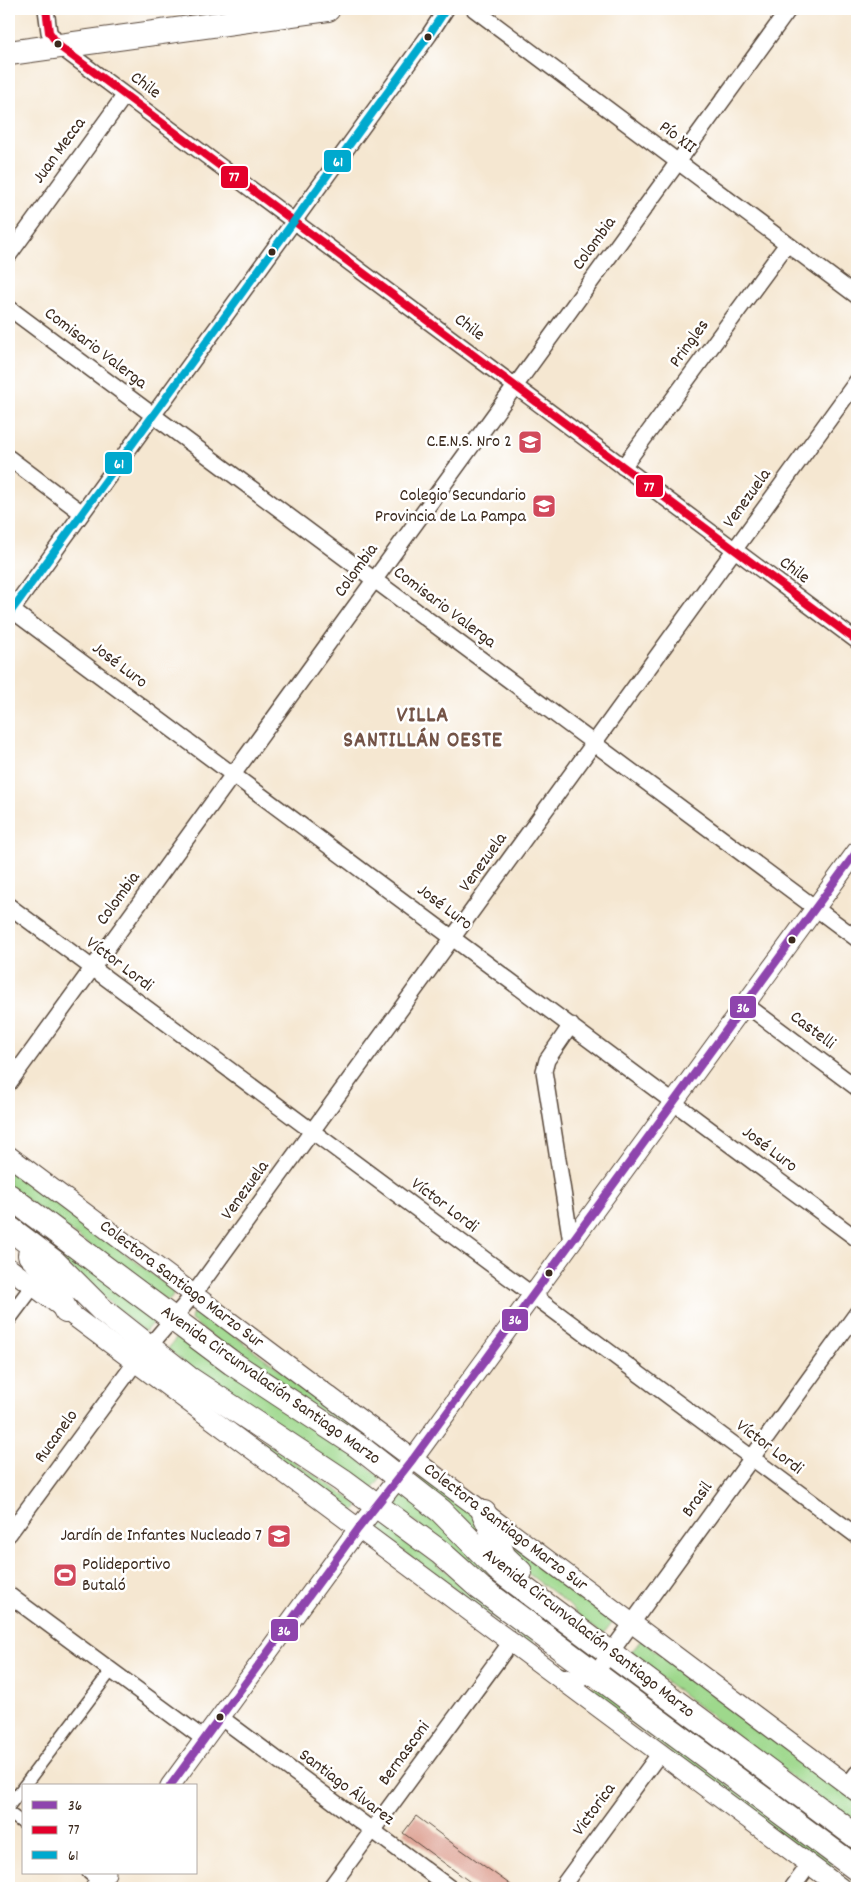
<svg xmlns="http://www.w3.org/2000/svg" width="866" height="1897" font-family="Dekko,sans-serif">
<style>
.green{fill:#9ed88c;stroke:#6c8155}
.building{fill:#dea394}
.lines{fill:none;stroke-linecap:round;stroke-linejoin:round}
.pedestrian-casing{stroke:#574639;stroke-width:14}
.minor-casing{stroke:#574639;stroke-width:18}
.tertiary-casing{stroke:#574639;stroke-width:21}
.primary-casing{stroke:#574639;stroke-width:26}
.pedestrian{stroke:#fff;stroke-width:11}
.minor{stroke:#fff;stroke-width:15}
.tertiary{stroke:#fff;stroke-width:19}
.primary{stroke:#fff;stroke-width:24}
.bus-1-casing{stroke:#fff;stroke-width:11}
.bus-2-casing{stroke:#fff;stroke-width:11}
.bus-3-casing{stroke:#fff;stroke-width:11}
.bus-1{stroke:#8e44ad;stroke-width:8}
.bus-2{stroke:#e4002b;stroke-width:8}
.bus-3{stroke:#00a9ce;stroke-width:8}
.bus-dot{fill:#3b2a1e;stroke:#fff;stroke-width:2}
.labels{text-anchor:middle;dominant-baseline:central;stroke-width:5;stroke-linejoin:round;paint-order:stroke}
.street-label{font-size:18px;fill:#3b2a1e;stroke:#fff}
.poi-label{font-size:18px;fill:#3b2a1e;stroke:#fff;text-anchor:end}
.district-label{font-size:22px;font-weight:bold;letter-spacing:1px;fill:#745447;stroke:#fff}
.line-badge{stroke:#fff;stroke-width:2}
.badge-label{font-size:14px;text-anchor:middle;font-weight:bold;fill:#fff}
</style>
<rect width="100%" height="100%" fill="#fff"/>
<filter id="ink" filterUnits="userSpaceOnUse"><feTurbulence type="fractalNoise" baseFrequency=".02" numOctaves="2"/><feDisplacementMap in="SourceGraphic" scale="10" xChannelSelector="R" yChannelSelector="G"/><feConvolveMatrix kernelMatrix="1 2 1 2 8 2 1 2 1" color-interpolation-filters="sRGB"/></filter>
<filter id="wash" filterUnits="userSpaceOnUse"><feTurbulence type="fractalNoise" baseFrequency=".0096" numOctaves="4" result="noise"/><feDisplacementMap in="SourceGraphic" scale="20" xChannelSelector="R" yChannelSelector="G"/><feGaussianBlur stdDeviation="1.12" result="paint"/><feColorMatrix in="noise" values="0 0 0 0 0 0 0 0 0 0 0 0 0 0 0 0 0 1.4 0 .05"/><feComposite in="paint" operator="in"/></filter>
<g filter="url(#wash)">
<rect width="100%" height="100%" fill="#f5e7d1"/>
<path class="green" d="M9,1166L172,1289C174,1294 173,1299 167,1301L9,1187Z
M9,1205L156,1319L146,1330L145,1332L9,1218Z
M197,1312H203L367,1435V1437L366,1438L276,1385L191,1320L192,1315Z
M178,1336L331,1436L381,1478L371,1491L205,1380L168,1349Z
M179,1385L358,1504L356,1509L352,1512Z
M420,1475L474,1515L500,1559L416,1478Z
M404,1494L589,1651L584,1655L394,1506Z
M384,1523L529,1636C535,1648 546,1658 558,1665C564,1668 569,1666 574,1670L560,1668L379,1533V1528Z
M503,1537L613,1621L603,1634L582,1619L568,1604L517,1565Z
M641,1640L857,1801V1827L630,1654Z
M618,1672L857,1848V1859L614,1675Z
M583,1687H598L830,1860L835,1871L857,1888H852Z"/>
<g id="blocks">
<path class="building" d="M416,1816L452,1843L515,1888H479L477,1887L403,1833Z"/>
</g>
</g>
<g filter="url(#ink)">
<use href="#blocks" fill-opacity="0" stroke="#574639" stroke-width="1"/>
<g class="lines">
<g class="pedestrian-casing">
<path id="pedestrian" d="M24,1786L111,1671
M9,1806L24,1786
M9,1813L24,1824
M88,1873L99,1882"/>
</g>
<g class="minor-casing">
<path id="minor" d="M46,9L49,32L59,46L857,641
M474,9L857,296
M9,255L125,95
M9,308L857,939
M9,458L82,513
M623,467L787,244
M9,608L857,1239
M9,614L429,35L446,9
M9,906L857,1536
M745,1004L857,1088
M571,1025L547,1060L544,1071L571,1242
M9,1083L789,9
M9,1318L33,1286
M9,1534L135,1363L193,1295L857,381
M9,1595L204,1739
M557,1675C570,1678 583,1682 595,1674L857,1313
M220,1717L450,1888
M848,1785L857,1773
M330,1888L511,1642
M561,1888L660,1753
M792,1888L809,1865"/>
</g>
<g class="tertiary-casing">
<path id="tertiary" d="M9,1156L857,1792
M9,1268L841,1888
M170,1786L358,1529L413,1459L857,851
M95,1888L106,1873"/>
</g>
<g class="primary-casing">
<path id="primary" d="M9,53L328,9
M9,1196L232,1363L358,1446L441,1511L499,1570L857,1837
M9,1228L54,1262L102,1310L188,1378L342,1480L441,1553L480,1588L857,1869
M30,1255L45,1271L66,1311
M484,1513L504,1557L520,1572"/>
</g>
<use href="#pedestrian" class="pedestrian"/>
<use href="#minor" class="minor"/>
<use href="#tertiary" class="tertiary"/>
<use href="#primary" class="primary"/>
<g class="bus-1-casing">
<path id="bus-1" d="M170,1786L358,1529L413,1459L857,851"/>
</g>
<g class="bus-2-casing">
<path id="bus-2" d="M46,9L49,32L59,46L857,641"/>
</g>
<g class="bus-3-casing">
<path id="bus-3" d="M9,614L429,35L446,9"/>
</g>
<use href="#bus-1" class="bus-1"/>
<use href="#bus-2" class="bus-2"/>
<use href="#bus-3" class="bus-3"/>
</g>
</g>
<defs>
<g id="school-square" transform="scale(1.25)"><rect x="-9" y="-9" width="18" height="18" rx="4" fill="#d1495b" stroke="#fff"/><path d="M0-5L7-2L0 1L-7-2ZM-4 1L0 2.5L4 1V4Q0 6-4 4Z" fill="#fff"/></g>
<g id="stadium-square" transform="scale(1.25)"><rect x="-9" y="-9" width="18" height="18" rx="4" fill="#d1495b" stroke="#fff"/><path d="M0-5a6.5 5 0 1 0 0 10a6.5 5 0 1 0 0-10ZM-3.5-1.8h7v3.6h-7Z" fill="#fff"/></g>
</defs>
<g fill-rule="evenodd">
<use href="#school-square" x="530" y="442"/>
<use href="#school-square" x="544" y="506"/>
<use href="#school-square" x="279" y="1536"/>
<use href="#stadium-square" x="65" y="1575"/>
</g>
<g class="bus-dot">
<circle cx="428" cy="37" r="4.5"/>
<circle cx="58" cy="44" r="4.5"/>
<circle cx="272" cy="252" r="4.5"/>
<circle cx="792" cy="940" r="4.5"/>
<circle cx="549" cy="1273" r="4.5"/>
<circle cx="220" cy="1717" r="4.5"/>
</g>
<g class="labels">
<g class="street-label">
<text transform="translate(145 86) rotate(37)">Chile</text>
<text transform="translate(677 138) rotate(37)">Pío XII</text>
<text transform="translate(60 151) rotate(-54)">Juan Mecca</text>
<text transform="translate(595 244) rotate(-54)">Colombia</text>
<text transform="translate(469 328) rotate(37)">Chile</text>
<text transform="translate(690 344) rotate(-54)">Pringles</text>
<text transform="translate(95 349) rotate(37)">Comisario Valerga</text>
<text transform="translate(748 499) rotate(-54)">Venezuela</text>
<text transform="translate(357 571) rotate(-54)">Colombia</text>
<text transform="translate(794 571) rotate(37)">Chile</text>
<text transform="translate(444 608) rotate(37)">Comisario Valerga</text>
<text transform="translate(119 666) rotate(37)">José Luro</text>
<text transform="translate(484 863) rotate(-54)">Venezuela</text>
<text transform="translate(119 899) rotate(-54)">Colombia</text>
<text transform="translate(444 908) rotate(37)">José Luro</text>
<text transform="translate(119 965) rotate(37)">Víctor Lordi</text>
<text transform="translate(812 1031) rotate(37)">Castelli</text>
<text transform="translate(769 1150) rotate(37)">José Luro</text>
<text transform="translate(246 1191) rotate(-54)">Venezuela</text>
<text transform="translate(444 1206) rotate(37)">Víctor Lordi</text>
<text transform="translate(181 1285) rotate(37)">Colectora Santiago Marzo Sur</text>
<text transform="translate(270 1386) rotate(35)">Avenida Circunvalación Santiago Marzo</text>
<text transform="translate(57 1437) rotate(-54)">Rucanelo</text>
<text transform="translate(769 1448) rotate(37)">Víctor Lordi</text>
<text transform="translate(698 1500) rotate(-54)">Brasil</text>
<text transform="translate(505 1528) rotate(37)">Colectora Santiago Marzo Sur</text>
<text transform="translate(588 1634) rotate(38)">Avenida Circunvalación Santiago Marzo</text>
<text transform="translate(405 1754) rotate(-54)">Bernasconi</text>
<text transform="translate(346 1788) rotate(37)">Santiago Álvarez</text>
<text transform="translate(595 1810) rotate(-54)">Victorica</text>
</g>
<g class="poi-label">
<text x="512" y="442">C.E.N.S. Nro 2</text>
<text x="526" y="496">Colegio Secundario<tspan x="526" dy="21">Provincia de La Pampa</tspan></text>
<text x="262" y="1536">Jardín de Infantes Nucleado 7</text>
<text x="82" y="1565" text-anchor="start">Polideportivo<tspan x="82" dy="21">Butaló</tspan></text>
</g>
<g class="district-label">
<text x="423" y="716">VILLA<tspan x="423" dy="25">SANTILLÁN OESTE</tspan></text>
</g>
</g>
<g class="line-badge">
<rect x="323" y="149" width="29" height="24" rx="5" fill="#00a9ce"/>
<rect x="220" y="165" width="29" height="24" rx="5" fill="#e4002b"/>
<rect x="104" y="451" width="29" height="24" rx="5" fill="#00a9ce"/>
<rect x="635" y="474" width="29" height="24" rx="5" fill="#e4002b"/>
<rect x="729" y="995" width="28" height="24" rx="5" fill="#8e44ad"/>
<rect x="501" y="1308" width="28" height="24" rx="5" fill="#8e44ad"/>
<rect x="270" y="1618" width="29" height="24" rx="5" fill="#8e44ad"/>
</g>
<g class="badge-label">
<text x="338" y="166">61</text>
<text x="234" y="181">77</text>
<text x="119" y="468">61</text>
<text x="649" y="491">77</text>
<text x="743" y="1012">36</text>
<text x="515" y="1324">36</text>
<text x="284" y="1635">36</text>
</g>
<rect width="866" height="1897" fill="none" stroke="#fff" stroke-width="30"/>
<rect x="22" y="1784" width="175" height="90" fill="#ffffff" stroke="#b1aaa5"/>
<rect x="32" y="1801" width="25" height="8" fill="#8e44ad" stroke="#b1aaa5"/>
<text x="68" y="1810" font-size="15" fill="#3b2a1e">36</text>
<rect x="32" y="1826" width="25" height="8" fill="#e4002b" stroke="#b1aaa5"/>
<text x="68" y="1834" font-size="15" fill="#3b2a1e">77</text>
<rect x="32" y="1851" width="25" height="8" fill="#00a9ce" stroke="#b1aaa5"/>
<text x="68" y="1860" font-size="15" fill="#3b2a1e">61</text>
</svg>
